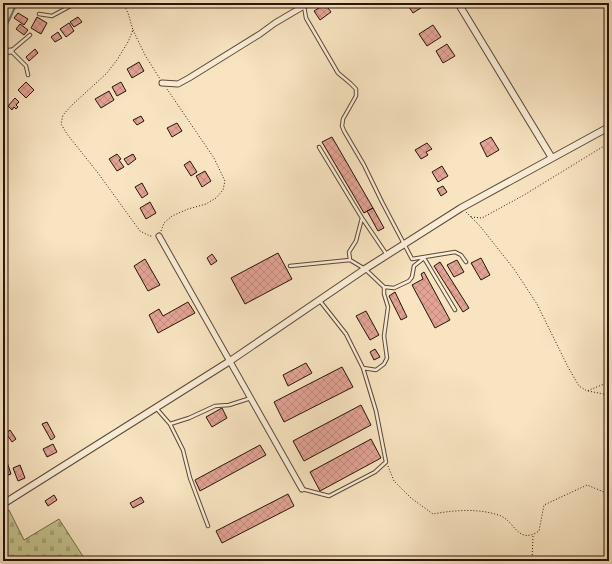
<svg xmlns="http://www.w3.org/2000/svg" width="612" height="564" font-family="Alegreya,serif">
<style>
.cemetery{fill:url(#cemetery-stones);stroke:#756b4c}
.lines{fill:none;stroke-linecap:round;stroke-linejoin:round}
.stream{stroke:#6d7a70;stroke-width:2}
.building{fill:url(#building-cross-hatch);stroke:#261409}
.service-casing{stroke:#5a4837;stroke-width:4.5}
.minor-casing{stroke:#5a4837;stroke-width:7}
.tertiary-casing{stroke:#5a4837;stroke-width:8}
.path{stroke:#261409;stroke-width:1;stroke-dasharray:1 2;stroke-linecap:butt}
.service{stroke:#faedd7;stroke-width:2.5}
.minor{stroke:#faedd7;stroke-width:5}
.tertiary{stroke:#faedd7;stroke-width:6}
</style>
<defs>
<pattern id="cemetery-stones" width="16" height="16" patternUnits="userSpaceOnUse"><rect width="16" height="16" fill="#c4c28e"/><path d="M2 7V4a2 2 0 0 1 4 0v3zM10 15v-3a2 2 0 0 1 4 0v3z" fill="#a8a679"/></pattern>
<pattern id="building-cross-hatch" width="8" height="8" patternUnits="userSpaceOnUse"><rect width="8" height="8" fill="#e2a395"/><path d="M0 0l8 8M0 8l8-8" fill="none" stroke="#c28b7f"/></pattern>
</defs>
<rect width="100%" height="100%" fill="#f8e4c1"/>
<filter id="stains"><feTurbulence type="fractalNoise" baseFrequency=".005" numOctaves="4"/><feColorMatrix values="0 0 0 0 .2 0 0 0 0 .09 0 0 0 0 .02 0 0 0 .5 -.17"/></filter>
<radialGradient id="worn" r=".72"><stop offset=".6" stop-color="#630" stop-opacity="0"/><stop offset="1" stop-color="#630" stop-opacity=".3"/></radialGradient>
<path class="cemetery" d="M9,510L24,540L59,519L86,561H3V514Z"/>
<g class="lines">
<path class="stream" d="M3,33L17,3"/>
</g>
<path class="building" d="M410,3H422L424,6L413,13L407,4Z
M325,4L331,12L320,20L314,11Z
M18,13L28,19L24,25L14,18Z
M37,17L47,23L41,34L31,28Z
M78,17L82,22L74,27L70,22Z
M69,23L74,31L66,37L60,29Z
M20,24L28,30L24,35L16,29Z
M433,25L441,37L427,46L419,34Z
M58,32L62,38L55,42L51,37Z
M447,44L455,56L443,63L436,51Z
M35,49L38,53L29,61L26,57Z
M139,62L144,71L132,78L127,69Z
M26,82L34,90L26,98L18,90Z
M121,82L126,91L117,96L112,87Z
M109,91L114,100L101,108L95,99Z
M15,98L19,102L16,105L18,107L16,109L14,107L12,110L8,106Z
M141,116L144,121L137,125L133,120Z
M177,123L182,131L172,137L167,128Z
M332,137L373,208L364,213L322,142Z
M491,137L499,150L487,157L480,143Z
M427,143L432,149L426,152L428,155L421,159L415,150Z
M117,154L121,159L119,160L124,167L117,171L109,159Z
M133,154L136,159L128,165L124,159Z
M190,161L197,172L191,176L184,165Z
M442,166L448,176L438,182L432,172Z
M205,171L211,181L202,187L196,176Z
M142,183L148,194L142,198L135,187Z
M443,186L447,192L441,196L437,189Z
M150,202L156,213L146,219L140,208Z
M373,208L384,228L378,231L367,211Z
M278,253L292,279L245,304L231,278Z
M212,254L217,261L211,265L207,258Z
M481,258L490,275L481,280L471,263Z
M145,259L160,285L148,291L134,266Z
M457,260L464,272L454,277L447,265Z
M440,262L469,308L463,312L434,266Z
M424,272L450,320L435,328L412,285L423,279L421,274Z
M395,292L407,317L401,320L389,296Z
M188,302L195,313L158,333L149,315L159,309L163,316Z
M366,311L379,335L370,340L356,316Z
M375,349L380,357L374,360L370,352Z
M306,363L312,373L288,386L283,375Z
M342,367L353,387L284,422L274,402Z
M361,405L371,425L304,461L293,441Z
M222,408L227,418L212,427L206,417Z
M47,422L55,437L51,440L42,424Z
M10,430L16,439L12,442L6,433Z
M371,439L381,458L320,491L310,472Z
M53,444L57,452L47,457L43,449Z
M260,445L266,455L200,491L195,480Z
M7,462L11,474L3,477V463Z
M20,465L25,478L18,481L13,468Z
M288,494L294,506L222,543L216,531Z
M54,495L57,500L48,506L45,501Z
M141,497L144,502L133,508L130,503Z"/>
<g class="lines">
<g class="service-casing">
<path id="service" d="M304,6L306,18L338,73L350,83L356,89V96L343,119L342,126L344,131L364,165L382,202L412,259L455,252L461,255L466,262
M39,14L52,16L76,3
M28,75L26,66L11,51L30,35
M319,147L362,218L387,255
M350,260L349,252L356,241L362,218
M290,266L350,260L365,269L384,287V294L388,307L384,336L387,358L384,364L376,370L363,368L346,334L320,301
M384,287L394,288L409,281L412,277L414,266L424,258L455,310
M156,408L170,424L183,450L190,478L208,526
M170,424L189,418L215,406L229,405L251,398
M302,489L329,496L375,472L386,462L376,411L363,368"/>
</g>
<g class="minor-casing">
<path id="minor" d="M3,52L11,51
M162,83L178,84L189,78L260,34L275,23L309,3
M159,236L302,489"/>
</g>
<g class="tertiary-casing">
<path id="tertiary" d="M458,3L552,158
M3,504L230,361L365,269L461,208L609,127"/>
</g>
<path class="path" d="M123,3L128,13L133,30L128,42L117,60L106,74L72,105L63,115L61,124L67,134L98,173L140,231L150,236H153
M133,30L145,55L160,79
M466,212L480,226L514,269L537,304L568,367L579,386L587,391L609,382
M471,217L482,218L524,195L609,143
M161,231L164,223L172,216L188,209L206,204L216,198L223,190L225,181L214,158L167,89
M588,391L609,395
M388,466L394,481L411,498L433,514C454,510 480,508 501,516C515,522 518,545 539,531L544,505L587,485L609,494
M532,561L533,536"/>
<use href="#service" class="service"/>
<use href="#minor" class="minor"/>
<use href="#tertiary" class="tertiary"/>
</g>
<rect width="612" height="564" fill="none" stroke="#f8e4c1" stroke-width="16"/>
<rect x="4" y="4" width="604" height="556" fill="none" stroke="#261409" stroke-width="2"/>
<rect x="8" y="8" width="596" height="548" fill="none" stroke="#261409"/>
<rect width="100%" height="100%" filter="url(#stains)"/>
<rect width="100%" height="100%" fill="url(#worn)"/>
</svg>
